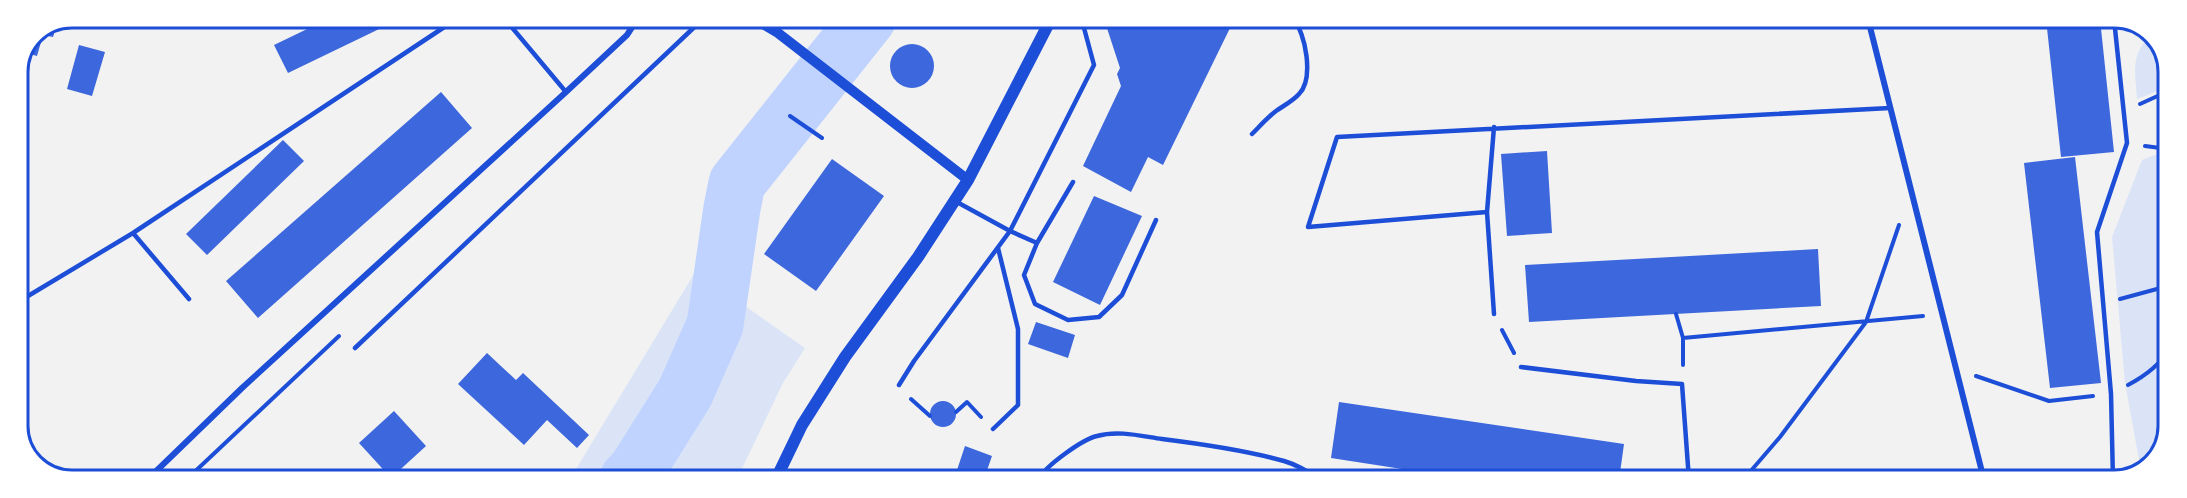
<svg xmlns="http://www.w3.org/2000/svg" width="2187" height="498" font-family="Raleway,sans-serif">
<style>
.green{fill:#dbe4f7}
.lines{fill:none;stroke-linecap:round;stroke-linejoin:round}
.river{stroke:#bfd3fe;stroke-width:57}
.building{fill:#3d67dc}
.path{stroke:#1d4ed8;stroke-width:4}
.service{stroke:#1d4ed8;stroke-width:4.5}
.minor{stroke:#1d4ed8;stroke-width:6}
.tertiary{stroke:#1d4ed8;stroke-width:10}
.secondary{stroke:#1d4ed8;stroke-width:12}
.rim{fill:none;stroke:#1d4ed8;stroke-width:3}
</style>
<rect width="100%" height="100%" fill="#f2f2f2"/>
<path class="green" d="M2151,34L2155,36L2166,60L2160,90L2137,99C2135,71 2130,56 2151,34Z
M2161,121H2168V309L2164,333L2168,356V436L2148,469L2141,471L2125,383L2112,237L2142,160L2157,154Z
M703,259L735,299L805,348L783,383L737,479H570Z"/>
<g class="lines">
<path class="river" d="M628,479L636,471L685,393L715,325L732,208L737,183L868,18"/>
</g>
<path class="building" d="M330,18H402L288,73L274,45Z
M1104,19H1215L1231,26L1163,165L1148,157L1131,192L1083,166L1121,86L1117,74L1120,68Z
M1580,19H1595V21H1580Z
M1916,19H1943V21L1917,23Z
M2046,19H2100L2114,152L2061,157Z
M57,25L53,37L43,35L37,56L26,53L34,34Z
M890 66a22 22 0 1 1 44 0a22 22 0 1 1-44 0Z
M79,45L105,52L92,96L67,89Z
M441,92L472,128L258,318L226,281Z
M283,140L304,161L207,255L186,234Z
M1547,151L1552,233L1507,236L1501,154Z
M2075,157L2101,383L2050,388L2024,163Z
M832,159L884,196L816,291L764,254Z
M1094,196L1142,216L1100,305L1053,282Z
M1818,249L1821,306L1529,322L1525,265Z
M1036,322L1075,335L1068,358L1028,344Z
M487,353L516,380L523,373L589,435L577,448L547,420L524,445L458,384Z
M930 414a13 13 0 1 1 26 0a13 13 0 1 1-26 0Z
M1339,402L1624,444L1619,480H1473L1331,458Z
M394,411L426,446L391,478L359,443Z
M965,446L992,456L984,479H954Z"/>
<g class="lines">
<path class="path" d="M2162,94L2169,92
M2140,104L2162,94L2167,63
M790,116L822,138
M2145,146L2168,149
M2120,299L2168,286
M1676,314L1683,338
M1502,330L1514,353
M1683,365V338L1923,316
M1976,376L2049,401L2093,396
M2128,385C2143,377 2160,365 2168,350
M911,399L930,416
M956,412L967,402L981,417
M1620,475L1633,480
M187,479L339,336
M1743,480L1780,437L1866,322L1899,225"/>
<path class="service" d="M504,18L566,92
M1252,134C1260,126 1267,118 1276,111C1283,106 1293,101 1299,94C1314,79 1306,33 1293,19
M1073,182L1037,243L1024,275L1035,304L1068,320L1099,317L1122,295L1156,220
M955,201L1010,231L1094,65L1084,28L1079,19
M1487,212L1494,127
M133,233L189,299
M18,302L133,233L458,18
M1494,314L1487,212L1308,227L1337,137L1890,108
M355,348L704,18
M1521,367L1636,381L1682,384L1689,480
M899,385L914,361L1010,231L1037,243
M993,429L1018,405V329L998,248
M1039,479C1045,466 1083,439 1097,436C1118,430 1141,436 1162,439C1202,444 1245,450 1284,461C1298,465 1309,472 1321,480
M2113,480L2111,394L2097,232L2127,143L2114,19"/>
<path class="minor" d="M1868,19L1982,472
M148,479L242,388L566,92L627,35L638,18
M1941,480L1982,472L2024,480"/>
<path class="tertiary" d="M753,18L778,33L968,180"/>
<path class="secondary" d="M776,479L802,425L845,357L918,257L968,180L1051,19"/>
</g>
<path d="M0 0H2187V498H0ZM72 28H2114A44 44 0 0 1 2158 72V426A44 44 0 0 1 2114 470H72A44 44 0 0 1 28 426V72A44 44 0 0 1 72 28Z" fill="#fff" fill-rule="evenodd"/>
<path class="rim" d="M72 28H2114A44 44 0 0 1 2158 72V426A44 44 0 0 1 2114 470H72A44 44 0 0 1 28 426V72A44 44 0 0 1 72 28Z"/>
</svg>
